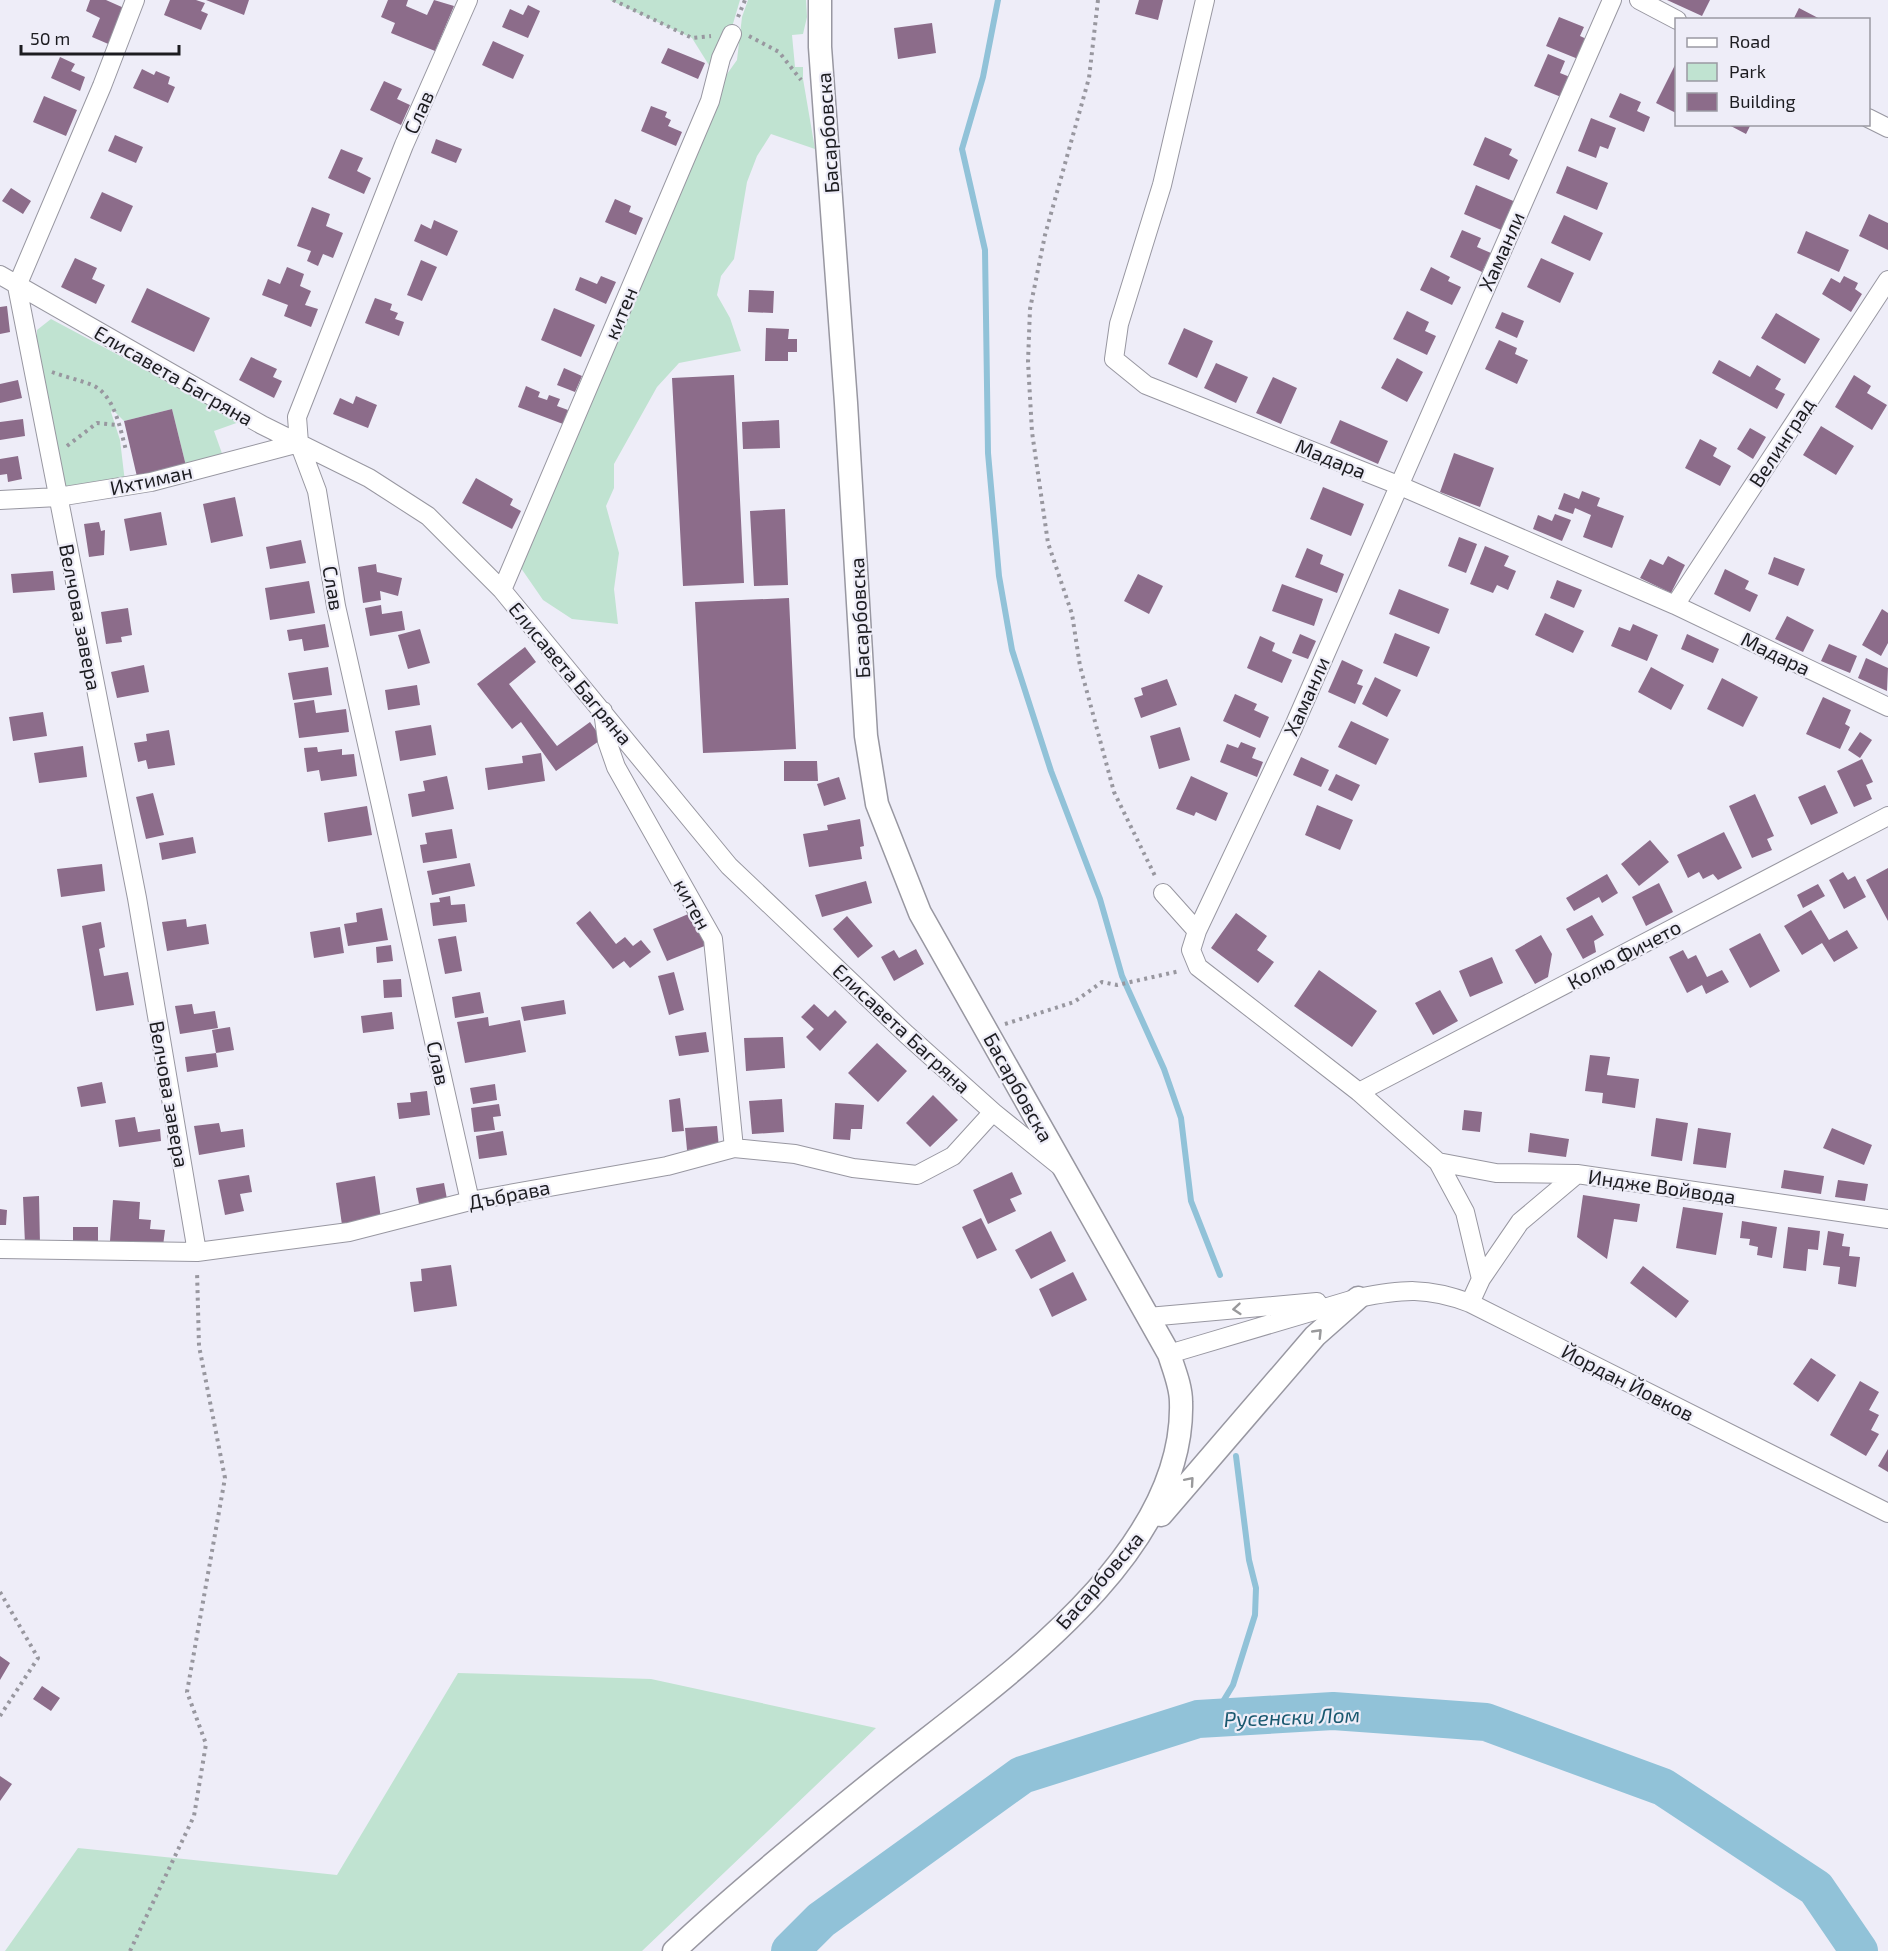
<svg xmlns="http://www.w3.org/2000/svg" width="1888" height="1951" font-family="'Exo 2',sans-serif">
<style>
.green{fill:#c0e3d1}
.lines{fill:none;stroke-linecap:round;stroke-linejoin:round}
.stream{stroke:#91c2d8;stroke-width:6}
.river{stroke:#91c2d8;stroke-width:38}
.building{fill:#8c6c8a}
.minor-casing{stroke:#9897a1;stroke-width:20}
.tertiary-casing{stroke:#9897a1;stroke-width:25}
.path{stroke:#98979f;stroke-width:4;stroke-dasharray:3 4.5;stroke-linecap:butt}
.minor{stroke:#fff;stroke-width:18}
.tertiary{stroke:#fff;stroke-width:22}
.oneway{stroke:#99999b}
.labels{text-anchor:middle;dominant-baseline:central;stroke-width:4.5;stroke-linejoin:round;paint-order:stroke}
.street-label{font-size:20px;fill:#1c1c20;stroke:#eeedf8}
.water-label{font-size:21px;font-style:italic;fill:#19586f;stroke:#eeedf8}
</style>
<rect width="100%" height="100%" fill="#eeedf8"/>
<path class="green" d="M610,0H740L717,78L692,38Z
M748,0H806L807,17L803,34L792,35L795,67H803V79L815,149L771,134L757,156L747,182L734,259L721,276L717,295L730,318L741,351L679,363L657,387L614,464V488L606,506L619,553L614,589L618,624L572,619L543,600L514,558L717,88L737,60L742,17Z
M51,319L242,421L214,431L224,459L187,470L172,409L124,421L113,410L111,412L120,440L125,482L67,492L37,349V330Z
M458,1673L651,1679L876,1728L642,1951H5L78,1848L337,1875Z"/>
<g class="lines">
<path class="stream" d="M998,0L983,77L962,149L985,250L988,453L999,576L1012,650L1051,771L1100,899L1122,976L1164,1069L1181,1118L1191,1201L1220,1275
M1213,1718L1233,1685L1255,1615L1256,1588L1249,1560L1236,1456"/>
<path class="river" d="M790,1951L821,1920L1022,1775L1198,1719L1333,1711L1486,1722L1663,1787L1816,1888L1859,1951"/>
</g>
<path class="building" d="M90,0H106L124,8L113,46L92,37L100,18L86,11Z
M170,0H196L205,3L201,11L208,14L201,30L164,15Z
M206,0H249L244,15Z
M388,0H408L406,6L427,15L434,0L454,6L435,51L391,33L395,23L381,17Z
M1139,0H1163L1158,20L1135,14Z
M1667,0H1710L1702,16Z
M528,5L540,11L528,38L502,27L510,9L523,15Z
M1799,8L1822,20H1793Z
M1559,17L1584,27L1580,36L1591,41L1583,61L1546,46Z
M932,23L936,53L898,59L894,28Z
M493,41L524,55L513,79L482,65Z
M668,48L705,63L698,79L661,63Z
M1548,54L1565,61L1560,73L1575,79L1566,99L1534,86Z
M60,57L75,64L71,71L85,77L80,91L51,78Z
M1676,63V113L1656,103Z
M142,69L154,75L156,71L170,77L168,84L175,87L168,103L133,88Z
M384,81L402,89L397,99L410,105L401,125L370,110Z
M1620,93L1641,102L1637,111L1650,117L1644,132L1609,117Z
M44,96L77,110L66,136L33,122Z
M651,106L667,112L665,117L671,120L668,126L682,132L676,146L641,131Z
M1591,118L1616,128L1608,149L1600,146L1596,158L1578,151Z
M1727,124H1751L1746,134Z
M115,135L143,147L136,163L108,151Z
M1485,137L1512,149L1509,155L1518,160L1509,180L1473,165Z
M436,139L462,149L456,163L431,153Z
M341,149L363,158L357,171L371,178L364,194L328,178Z
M1567,166L1608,183L1597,210L1556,193Z
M1476,185L1518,203L1506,232L1464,214Z
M11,188L31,201L23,214L2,201Z
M102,192L133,206L121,232L90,218Z
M615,199L631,206L629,212L643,218L636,235L605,222Z
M312,207L330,214L326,226L343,233L333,258L323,254L318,266L307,261L311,251L297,246Z
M1869,214L1888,223V250L1859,236Z
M1564,215L1603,233L1590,261L1551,243Z
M434,220L458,231L447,256L414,241L421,224L431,229Z
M1462,230L1481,238L1477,247L1491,253L1482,272L1450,257Z
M1806,231L1849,250L1839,272L1797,253Z
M75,258L97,268L92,279L105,285L96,304L61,287Z
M1541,258L1574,273L1560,303L1527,287Z
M421,260L437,267L422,301L407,295Z
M287,267L304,274L300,286L311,291L305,305L318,309L311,327L284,316L288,305L262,295L268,279L280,284Z
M1431,267L1450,277L1448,281L1461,287L1452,305L1420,290Z
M601,276L616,282L606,304L575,290L580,277L597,284Z
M1844,276L1858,283L1855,289L1862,294L1851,312L1822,294L1831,278L1840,283Z
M147,288L210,318L194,352L131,322Z
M749,290L774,291L773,313L748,312Z
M375,298L392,304L390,310L398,313L395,319L404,322L399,336L365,323Z
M7,306L10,332L0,334V307Z
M554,308L595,325L581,357L541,340Z
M1407,311L1429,322L1425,331L1436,336L1427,355L1393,339Z
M1502,312L1524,321L1517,338L1495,328Z
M1776,313L1820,339L1805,364L1761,338Z
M766,328L789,329L788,339H797V352H788V361H765Z
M1184,328L1213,341L1197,378L1168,364Z
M1499,340L1517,348L1515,354L1528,360L1517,384L1485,369Z
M251,357L277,369L273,377L282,381L274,398L239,380Z
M1397,358L1423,372L1407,402L1381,388Z
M1719,360L1750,377L1757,365L1781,379L1775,389L1785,394L1777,409L1712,373Z
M1216,363L1248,377L1236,403L1204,388Z
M564,368L582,376L575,392L557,385Z
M734,375L744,583L683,586L672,378Z
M1854,375L1871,386L1867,393L1887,405L1872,430L1835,407Z
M1273,377L1297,388L1281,424L1256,413Z
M18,380L22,398L0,403V384Z
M526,386L540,392L538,397L547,400L549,395L560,399L557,406L568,410L563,424L518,407Z
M356,396L377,405L368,428L333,414L340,398L353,404Z
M172,409L187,470L138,481L124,421Z
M23,419L25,436L0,440V422Z
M779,420L780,448L743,449L742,422Z
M1340,420L1388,441L1378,464L1330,443Z
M1821,426L1854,446L1836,475L1803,455Z
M1750,428L1766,437L1753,459L1737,449Z
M1700,439L1717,448L1713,456L1731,466L1720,486L1685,468Z
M1454,453L1494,468L1480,507L1440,492Z
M18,456L22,479L8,482L7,474L0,475V459Z
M476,478L513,499L510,505L521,511L512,529L462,503Z
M1323,487L1364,504L1351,536L1310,519Z
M1582,491L1600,498L1597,506L1624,516L1612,548L1583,537L1591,515L1575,508L1573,514L1558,509L1564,493L1579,499Z
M235,497L243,536L211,543L203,504Z
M785,509L788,585L754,586L750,511Z
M161,512L167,545L130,551L124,519Z
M1555,514L1571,520L1562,541L1533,529L1538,515L1552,521Z
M99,522L101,531L105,530L104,555L89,557L84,524Z
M1459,537L1477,544L1466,573L1448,566Z
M301,540L306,563L270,569L266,547Z
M1485,546L1509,556L1504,566L1516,571L1508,590L1497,585L1493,593L1470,584Z
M1307,548L1323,555L1320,564L1344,574L1337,593L1295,577Z
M1668,556L1685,565L1671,593L1640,578L1650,559L1663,565Z
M1774,557L1805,569L1798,586L1768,574Z
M376,564L377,572L402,578L398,596L380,591L381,600L363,603L358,567Z
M1725,569L1749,581L1745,589L1758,595L1750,612L1714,594Z
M53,571L55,590L13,593L11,574Z
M1138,574L1163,586L1149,614L1124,601Z
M1557,580L1582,590L1574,608L1550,598Z
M309,581L315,613L270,620L265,588Z
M1282,584L1323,599L1314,626L1272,611Z
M1399,589L1449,609L1439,634L1389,614Z
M789,598L796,749L703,753L695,602Z
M381,605L382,614L402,611L405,630L370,636L365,608Z
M128,608L132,635L121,637L122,642L106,644L101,612Z
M1882,609L1888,613V643L1881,656L1862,645Z
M1545,613L1584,631L1573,653L1535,635Z
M1787,616L1814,630L1803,652L1775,639Z
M325,624L329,647L304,651L302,639L289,641L287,630Z
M1633,624L1658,635L1647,661L1611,646L1619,627L1630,631Z
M420,629L430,663L408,669L398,635Z
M1395,633L1430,647L1417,677L1383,663Z
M1300,634L1316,641L1308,659L1292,653Z
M1687,634L1719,649L1713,663L1681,649Z
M1260,636L1275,643L1272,651L1292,660L1282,683L1247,668Z
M1829,644L1857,656L1850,673L1821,661Z
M525,647L536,662L509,684L557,746L590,722L602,739L556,771L521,722L512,729L477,684Z
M1866,658L1888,668L1887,691L1858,678Z
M1342,660L1363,670L1357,684L1363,686L1355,704L1328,692Z
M144,665L149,692L117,698L111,672Z
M328,667L332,695L293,700L288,673Z
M1651,667L1684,685L1671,710L1638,692Z
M1375,677L1401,690L1387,717L1362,704Z
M1722,678L1758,697L1743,727L1707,709Z
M1167,679L1177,705L1141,718L1134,698L1143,695L1141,688Z
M417,685L420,705L388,710L385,690Z
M1235,694L1257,704L1254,710L1269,717L1260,738L1223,721Z
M1823,697L1851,710L1845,724L1850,727L1840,749L1806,734Z
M314,700L316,713L346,709L349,732L299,738L294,703Z
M43,712L47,736L13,741L9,717Z
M1351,721L1389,739L1376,765L1338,747Z
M431,725L436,755L400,761L395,731Z
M1180,727L1190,760L1159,769L1150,736Z
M169,730L175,765L148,769L146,760L138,762L134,743L147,741L146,734Z
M1860,732L1872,740L1860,758L1848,750Z
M1241,742L1256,748L1252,758L1263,762L1257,777L1220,762L1227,744L1238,748Z
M83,746L87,777L39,783L34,753Z
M317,747L318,752L342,749V755L354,754L357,776L321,781L319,770L307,772L304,748Z
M541,753L545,781L488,790L485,768L523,763L522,756Z
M1301,757L1329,770L1321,787L1293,775Z
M1862,759L1873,782L1866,785L1872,799L1854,807L1837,771Z
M784,761H817L818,781H784Z
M1336,774L1360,785L1352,801L1328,790Z
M447,776L454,809L412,817L408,794L425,791L423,781Z
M1191,776L1228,793L1216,821L1196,812L1194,816L1176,809Z
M839,777L846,799L824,806L817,784Z
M1825,785L1838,813L1811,825L1798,797Z
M153,793L164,835L146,839L136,797Z
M1755,794L1774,836L1767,839L1772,850L1752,858L1729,806Z
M1317,805L1353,820L1340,850L1305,835Z
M367,806L372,835L328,842L324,813Z
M860,819L864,846L860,847L862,859L809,867L803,834L828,830L827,825Z
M452,829L457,858L423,863L420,845L427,844L425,833Z
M1724,832L1742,868L1718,880L1713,874L1703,879L1699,872L1688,878L1677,855Z
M193,837L196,853L162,860L159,843Z
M1650,840L1669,862L1639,886L1621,864Z
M470,863L475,886L432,895L427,871Z
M102,864L105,891L61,897L57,869Z
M1888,868V921L1866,880Z
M1843,872L1848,880L1855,876L1866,897L1844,909L1829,880Z
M1607,874L1618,893L1602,903L1599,897L1574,911L1566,898Z
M866,881L872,903L822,917L815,895Z
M1659,883L1673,912L1646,926L1632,897Z
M1818,884L1825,896L1803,908L1797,895Z
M450,896L451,905L465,904L467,922L433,926L430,903L440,902L439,898Z
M382,908L388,940L348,946L344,924L357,922L356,913Z
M1811,910L1829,940L1847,930L1858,948L1834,962L1822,943L1802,955L1784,926Z
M590,911L616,944L625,937L633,946L641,940L651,952L630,968L624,961L613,969L576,923Z
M693,912L707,945L667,961L653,929Z
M1236,913L1267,936L1257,950L1274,962L1258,983L1211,948Z
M1592,915L1604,935L1594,941L1596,952L1583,959L1566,929Z
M847,916L873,946L858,958L833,929Z
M186,919L187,927L206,924L209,944L167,951L162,922Z
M101,922L105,947L99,949L104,976L128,972L134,1005L96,1011L82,926Z
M340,927L344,953L314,958L310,932Z
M1760,933L1780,971L1750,988L1729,949Z
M1541,935L1552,954L1548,977L1535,984L1515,950Z
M456,936L462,971L445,974L438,939Z
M391,945L393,961L377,963L376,947Z
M916,949L924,964L894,981L881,957L894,950L899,958Z
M1683,950L1688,959L1696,955L1707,977L1722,970L1729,982L1706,994L1702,985L1687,993L1669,957Z
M1492,957L1503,983L1470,997L1459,971Z
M1319,970L1377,1011L1352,1047L1294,1006Z
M674,972L684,1010L669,1015L658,976Z
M401,979L402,997L384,998L383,980Z
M1440,990L1458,1021L1433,1035L1415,1003Z
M480,992L484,1013L455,1018L452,997Z
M564,1000L566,1014L524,1021L521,1007Z
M192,1004L194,1014L215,1011L218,1028L180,1034L175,1006Z
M814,1004L828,1017L835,1010L847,1022L820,1051L806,1037L814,1029L801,1017Z
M392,1012L394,1029L363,1033L361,1016Z
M488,1017L489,1026L520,1020L526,1052L465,1063L457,1022Z
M230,1027L234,1050L216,1053L212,1030Z
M706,1032L709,1052L679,1056L675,1036Z
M783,1037L785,1068L746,1071L744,1038Z
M877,1043L907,1071L878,1102L848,1073Z
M216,1053L218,1067L187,1072L185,1057Z
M1590,1055L1610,1057L1607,1075L1639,1079L1635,1108L1602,1103L1603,1093L1585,1091Z
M102,1082L106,1103L81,1107L77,1087Z
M495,1084L497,1100L473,1104L470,1088Z
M427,1091L430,1115L399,1119L397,1103L411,1102L410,1093Z
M933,1095L958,1120L930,1147L906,1123Z
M680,1098L684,1131L672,1132L669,1100Z
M782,1099L784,1132L752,1134L749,1101Z
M835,1103L864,1105L862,1129H851L850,1140L833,1139Z
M499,1104L501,1116L493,1117L495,1130L474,1132L471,1108Z
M1464,1110L1482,1112L1480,1132L1462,1130Z
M135,1117L138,1132L160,1129L161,1141L119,1147L115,1120Z
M1656,1118L1688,1123L1682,1161L1651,1156Z
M219,1123L221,1132L243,1129L245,1147L199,1155L194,1126Z
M717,1126L719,1148L687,1150L685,1128Z
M1698,1128L1731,1133L1726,1168L1693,1164Z
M1832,1128L1872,1145L1864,1165L1823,1148Z
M503,1131L507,1155L479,1159L476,1136Z
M1530,1133L1569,1139L1566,1157L1528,1152Z
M1784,1170L1824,1176L1821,1194L1781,1188Z
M1012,1172L1022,1194L1010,1199L1016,1211L988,1224L973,1190Z
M249,1175L252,1192L240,1194L244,1211L225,1215L218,1180Z
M375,1176L381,1219L342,1225L336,1183Z
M1838,1180L1868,1184L1865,1201L1835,1197Z
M444,1183L447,1199L419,1204L416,1188Z
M1583,1195L1640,1204L1637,1222L1614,1219L1607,1259L1577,1237Z
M39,1196L40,1244H25L23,1197Z
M113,1200L140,1202L139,1219L151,1220L150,1229L165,1230L163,1246L110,1241Z
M1683,1207L1723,1213L1716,1255L1676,1248Z
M0,1209L7,1210L6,1225H0Z
M981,1218L997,1250L977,1259L962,1227Z
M1742,1221L1777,1227L1772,1258L1757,1255L1758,1247L1749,1245L1750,1239L1740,1238Z
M73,1227H98V1246H73Z
M1788,1227L1820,1231L1818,1250L1808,1249L1806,1271L1783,1268Z
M1051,1231L1066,1261L1031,1279L1015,1250Z
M1828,1231L1844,1234L1842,1246L1850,1247L1849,1256L1860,1257L1856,1287L1838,1284L1840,1267L1823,1265Z
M451,1265L457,1306L414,1312L410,1282L422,1281L421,1269Z
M1643,1266L1689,1301L1676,1318L1630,1283Z
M1073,1272L1087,1300L1052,1317L1039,1289Z
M1811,1358L1836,1375L1818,1402L1793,1384Z
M1860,1381L1879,1392L1869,1410L1879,1415L1871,1430L1879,1434L1866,1456L1830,1435Z
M1888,1449V1472L1878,1466Z
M0,1656L10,1663L0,1680Z
M42,1686L60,1698L51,1711L33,1699Z
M0,1776L12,1784L0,1801Z"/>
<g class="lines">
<g class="minor-casing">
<path id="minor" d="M135,0L102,86L17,286L137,898L197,1252
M468,0L404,145L297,417L299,443L317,491L336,606L470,1201
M1205,0L1162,185L1119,324L1114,359L1146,385L1398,485L1675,605L1888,707
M1639,0L1677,20
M1868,118L1888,128
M0,275L262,425L369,478L428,516L502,590L729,866L906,1034L993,1112L1061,1167
M0,500L58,497L151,482L299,443
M502,590L710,101L721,58L732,34
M1675,605L1888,280
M603,711L607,741L616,767L713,939L734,1148
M1163,893L1197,931
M1359,1092L1888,816
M1438,1162L1496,1173L1577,1174
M0,1249L197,1252L349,1232L470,1201L667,1166L734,1148L795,1154L853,1168L917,1175L953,1156L993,1112
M1481,1279L1520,1222L1577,1174L1888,1219
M1470,1303L1481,1279L1465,1212L1438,1162L1359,1092L1198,967L1191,950L1197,931L1293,728L1612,0
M1148,1317L1317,1302
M1169,1354L1358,1298C1403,1289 1427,1287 1470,1303L1888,1513"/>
</g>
<g class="tertiary-casing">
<path id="tertiary" d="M1161,1515L1315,1336L1358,1298
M674,1951C737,1892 804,1837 871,1783C981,1693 1186,1563 1181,1402C1181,1386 1174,1370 1169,1354L920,913L877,804L866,736L846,403L820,47V0"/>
</g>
<path class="path" d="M613,0L692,38L711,36
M1098,0L1089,78L1045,235L1030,309L1028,362L1032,432L1048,543L1072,614L1080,666L1114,792L1155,876
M738,17L745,0
M749,36L779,52L801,80
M52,372C65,377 80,380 92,385C115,395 120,429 126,450
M67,446L97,423L117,425
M1005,1024L1074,1002L1102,982L1117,985L1180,971
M0,1592L38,1658L0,1716
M130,1951L194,1816L206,1744L187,1692L225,1478L199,1346L197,1271"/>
<use href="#minor" class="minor"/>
<use href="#tertiary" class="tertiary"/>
</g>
<defs><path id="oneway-chevron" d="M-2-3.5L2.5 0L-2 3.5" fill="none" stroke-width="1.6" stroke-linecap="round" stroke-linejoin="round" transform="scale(1.5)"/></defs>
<g class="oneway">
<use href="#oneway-chevron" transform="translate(1237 1309) rotate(175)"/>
<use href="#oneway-chevron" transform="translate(1318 1333) rotate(-46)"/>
<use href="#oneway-chevron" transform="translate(1190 1481) rotate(-49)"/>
</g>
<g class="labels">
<g class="street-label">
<text transform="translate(418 112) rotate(-66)">Слав</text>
<text transform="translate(827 133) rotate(-94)">Басарбовска</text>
<text transform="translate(1501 251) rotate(-66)">Хаманли</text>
<text transform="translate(620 313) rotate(-67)">китен</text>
<text transform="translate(174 375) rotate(30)">Елисавета Багряна</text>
<text transform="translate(1781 442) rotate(-57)">Велинград</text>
<text transform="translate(1331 458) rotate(22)">Мадара</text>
<text transform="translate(151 479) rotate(-12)">Ихтиман</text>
<text transform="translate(334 588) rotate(80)">Слав</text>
<text transform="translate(81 617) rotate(79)">Велчова завера</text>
<text transform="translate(859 618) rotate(-93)">Басарбовска</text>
<text transform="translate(1776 653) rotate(26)">Мадара</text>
<text transform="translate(571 673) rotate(50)">Елисавета Багряна</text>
<text transform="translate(1306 696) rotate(-66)">Хаманли</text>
<text transform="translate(693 904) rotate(61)">китен</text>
<text transform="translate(1624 954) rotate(-28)">Колю Фичето</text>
<text transform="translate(902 1028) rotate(43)">Елисавета Багряна</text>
<text transform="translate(439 1063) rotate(77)">Слав</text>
<text transform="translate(1019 1087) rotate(61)">Басарбовска</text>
<text transform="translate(170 1094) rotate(80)">Велчова завера</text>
<text transform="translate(1662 1186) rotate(8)">Индже Войвода</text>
<text transform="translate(509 1194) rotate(-11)">Дъбрава</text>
<text transform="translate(1628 1382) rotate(27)">Йордан Йовков</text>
<text transform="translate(1099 1580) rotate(-49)">Басарбовска</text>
</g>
<g class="water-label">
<text transform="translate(1292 1716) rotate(-2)">Русенски Лом</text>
</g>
</g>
<rect x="1675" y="18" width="195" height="108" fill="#eeedf8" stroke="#9a99a2" stroke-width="1.5"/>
<rect x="1687" y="38" width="30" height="9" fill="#ffffff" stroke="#9a99a2" stroke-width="1.5"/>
<text x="1729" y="48" font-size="18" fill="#1c1c20">Road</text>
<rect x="1687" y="63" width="30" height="18" fill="#c0e3d1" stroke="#9a99a2" stroke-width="1.5"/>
<text x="1729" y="78" font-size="18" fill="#1c1c20">Park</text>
<rect x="1687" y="93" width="30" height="18" fill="#8c6c8a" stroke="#9a99a2" stroke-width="1.5"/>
<text x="1729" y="108" font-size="18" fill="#1c1c20">Building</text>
<path d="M21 45v9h158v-9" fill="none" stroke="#1c1c20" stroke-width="3"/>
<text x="30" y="45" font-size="18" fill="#1c1c20" stroke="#eeedf8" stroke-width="4.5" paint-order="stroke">50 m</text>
</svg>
